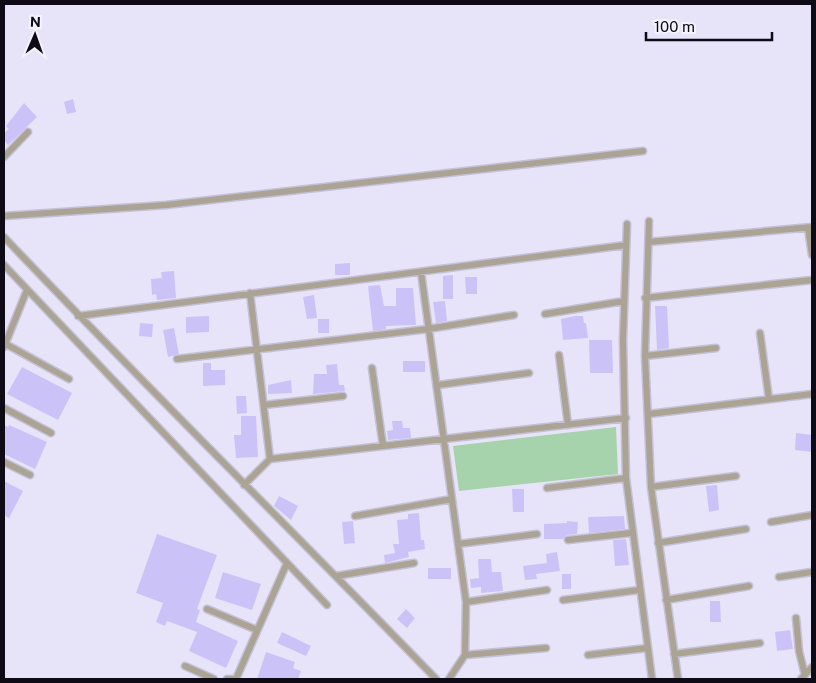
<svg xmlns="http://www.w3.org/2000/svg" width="816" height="683" font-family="'Public Sans',sans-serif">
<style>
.green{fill:#a7d3ac}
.building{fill:#cbc3f8}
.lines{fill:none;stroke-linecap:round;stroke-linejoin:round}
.minor-casing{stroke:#c4c1d6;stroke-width:9}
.minor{stroke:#aba394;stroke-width:6}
</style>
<rect width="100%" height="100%" fill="#e7e4fa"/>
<path class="green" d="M616,427L618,474L459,491L453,446Z"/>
<path class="building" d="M73,99L76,112L67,114L64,102Z
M24,103L37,117L8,145L4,140V133L9,129L6,126Z
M350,263V275H335V264Z
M174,271L176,298L157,300L156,294L152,295L151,279L162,278L161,272Z
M453,275V299H443V276Z
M465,277H477V294H466Z
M380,285L384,306H396V288H413L416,325L386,326V329L373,331L368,286Z
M314,295L317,318L307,319L303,297Z
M445,301L447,321L436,323L433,302Z
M655,306H667L669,348L657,350Z
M209,316V332L186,333V317Z
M575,316H583L584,323H586L588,338L563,340L561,319Z
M318,319H329V333H318Z
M140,323L153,324L152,337L139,336Z
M174,328L179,354L168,357L163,330Z
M589,340H612L613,373H590Z
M403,361H425V372H403Z
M203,363H211V370H225V385L203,386Z
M337,364L339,385H344L345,391L313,394L314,374H327L326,365Z
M22,367L72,393L58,420L7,394Z
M291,380L292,393L268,394V385Z
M236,396H246L247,413L237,414Z
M241,416H256L258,457L236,458L234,435H241Z
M392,421H402L403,428H410L411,438L388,440L387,431L393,430Z
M4,425L8,427L9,425L47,442L35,469L4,454Z
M796,433L812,435V452L795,450Z
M4,481L23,491L9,518L4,515Z
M717,485L719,510L709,512L706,486Z
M512,489H524V512H513Z
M279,496L298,506L291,520L274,506Z
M419,513L421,540H424L425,549L408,552L409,557L385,563L384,555L395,553L393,544H399L397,520L408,519V514Z
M624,516L625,529L589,533L588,517Z
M353,521L355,543L344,544L342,522Z
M567,521L578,522L577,534L567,535L563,539H544V524L567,523Z
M157,534L217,555L197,609L200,610L196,622L238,641L226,668L189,651L197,632L167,621L165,626L156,622L163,603L136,593Z
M626,539L629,565L615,566L613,540Z
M557,552L560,571L536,574L537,579L525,580L523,566L547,563L546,554Z
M478,559H491L492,572H501L503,591L481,593V587L471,588L470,579L479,578Z
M428,568H451V579H428Z
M223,572L261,584L252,610L215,598Z
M562,574H571V589H562Z
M710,601H720L721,622H710Z
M406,609L415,618L407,628L397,619Z
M790,630L793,649L777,651L775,632Z
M282,632L311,646L306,656L277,643Z
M266,652L295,662L293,668L301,671L298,679H257Z"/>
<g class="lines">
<g class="minor-casing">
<path id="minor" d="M4,157L28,132
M4,216L166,205L643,151
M649,221L645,356L651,487L678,679
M627,224L623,340L626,478L652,679
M808,228L812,255
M4,237C146,387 293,531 436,679
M649,242L812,227
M4,265L327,605
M421,272L466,602L465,655L449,679
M250,293L270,459
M645,298L812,280
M545,314L624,301
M78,316L626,245
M760,333L769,399
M4,343L69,379
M4,347L27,290
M559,355L568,425
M645,356L716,348
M177,359L428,329L514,315
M372,368L383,446
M438,385L529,373
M264,405L343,396
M4,408L51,433
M649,414L812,394
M4,462L30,475
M244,485L270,459L626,418
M651,487L736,476
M547,488L626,478
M355,516L452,499
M771,522L812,515
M568,540L631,533
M658,543L746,529
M458,544L537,534
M336,576L414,563
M779,577L812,572
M563,600L639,590
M666,600L749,586
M466,602L547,590
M207,609L257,630
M796,618L799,651L805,675
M674,654L760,643
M465,655L546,648
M588,655L647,648
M185,666L214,679
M227,679H237
M236,679L287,563
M801,679L812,667"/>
</g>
<use href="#minor" class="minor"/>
</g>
<rect width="816" height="683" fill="none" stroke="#0e0b17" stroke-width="10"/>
<g transform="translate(35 35) rotate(2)" stroke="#f4f3fb" stroke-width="4" paint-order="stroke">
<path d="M0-4L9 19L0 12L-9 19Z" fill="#0e0b17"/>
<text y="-8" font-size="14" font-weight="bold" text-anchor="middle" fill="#0e0b17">N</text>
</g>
<path d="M646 32v8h126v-8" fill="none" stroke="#0e0b17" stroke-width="2.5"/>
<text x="654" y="32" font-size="15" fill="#0e0b17" stroke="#f4f3fb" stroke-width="4" paint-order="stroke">100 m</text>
</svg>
